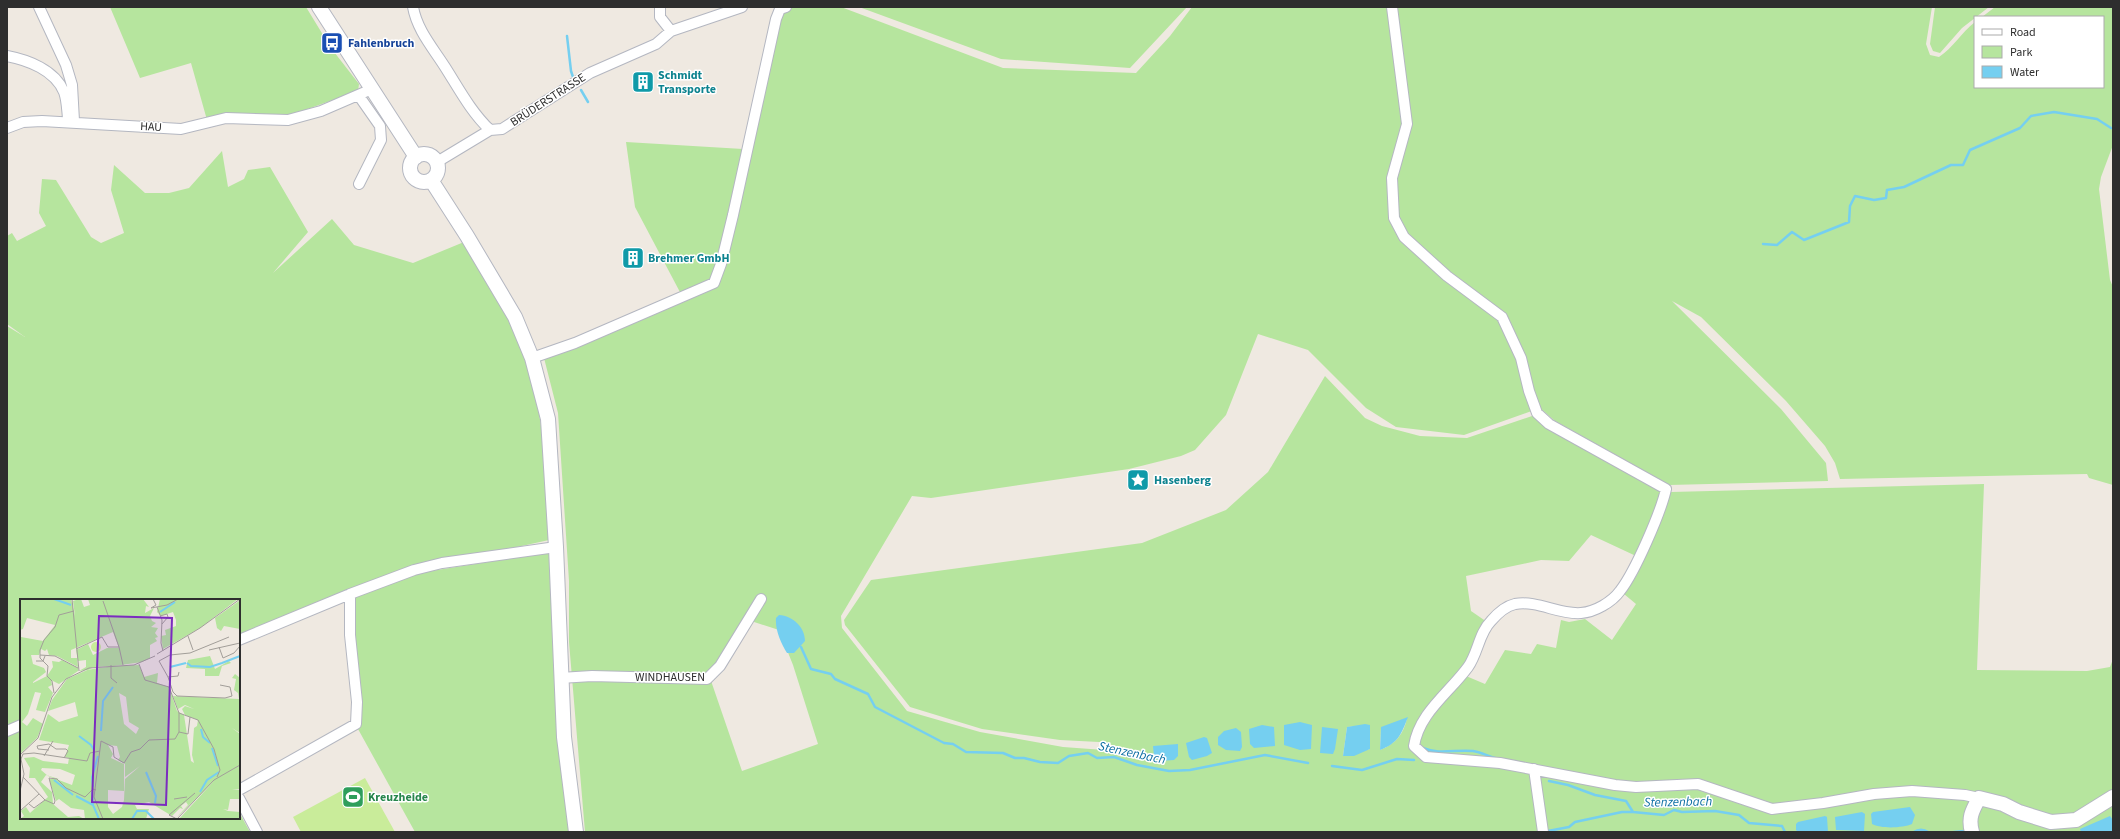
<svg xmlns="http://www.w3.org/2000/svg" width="2120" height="839" font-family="'Source Sans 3',sans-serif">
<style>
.green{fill:#b6e59e;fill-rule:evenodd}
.pitch{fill:#c9ec9a}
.water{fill:#75cff0}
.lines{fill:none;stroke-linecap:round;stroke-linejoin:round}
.stream{stroke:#75cff0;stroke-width:2.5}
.street-casing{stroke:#b4b7c1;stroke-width:12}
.secondary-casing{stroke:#b4b7c1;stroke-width:16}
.street{stroke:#fff;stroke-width:10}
.secondary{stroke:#fff;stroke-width:14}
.labels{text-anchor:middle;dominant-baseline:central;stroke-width:3;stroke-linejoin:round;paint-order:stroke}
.transit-label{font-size:12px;font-weight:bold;fill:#164399;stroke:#fff;text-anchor:start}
.culture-label{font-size:12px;font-weight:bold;fill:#0d838f;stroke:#fff;text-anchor:start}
.street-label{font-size:12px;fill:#2e2e2e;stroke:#fff}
.leisure-label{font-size:12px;font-weight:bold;fill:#27864d;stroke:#fff;text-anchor:start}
.water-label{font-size:13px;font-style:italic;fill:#0d6fa3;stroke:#fff}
.inset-river{fill:none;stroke:#75cff0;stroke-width:2}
.inset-road{fill:none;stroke:#a29e99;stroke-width:1}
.view{fill:#7b2cbf;fill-opacity:0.15;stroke:#7b2cbf;stroke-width:2}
.inset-edge{fill:none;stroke:#2e2e2e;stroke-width:2}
</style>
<rect width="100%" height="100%" fill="#efe9e1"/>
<path class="green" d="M110,7H306L331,48L359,84L358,91L288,116L207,120L191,63L140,78Z
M786,7H841L1003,68L1136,73L1170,36L1192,7H1932L1926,44L1930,55L1939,57C1953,48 1961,33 1975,22V87H2103V17H1982L1995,7H2113V145L2101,177L2099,189L2110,280L2113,287V485L2089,478L2087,474L1840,479L1835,463L1825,446L1786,401L1701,317L1672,301L1781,409L1826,463L1828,481L1669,485L1555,421L1540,408L1464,435L1396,427L1366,408L1308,350L1258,334L1226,415L1195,450L1181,456L1129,469L931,498L912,496L841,616L842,628L907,711L980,732L1063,747L1118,751L1125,748L1099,742L1060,740L982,729L910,707L845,625L844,620L871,580L1142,543L1226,510L1268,472L1325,376L1365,418L1382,426L1420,436L1467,438L1535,415L1663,491L1636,556L1591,535L1569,561L1541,560L1466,576L1471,611L1487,622L1466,665L1434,702L1420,736L1441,704L1466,676L1485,684L1505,650L1531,654L1537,644L1556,648L1561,620L1569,622L1585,619L1612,640L1636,604L1624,594L1637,575L1671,492L1984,484L1977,670L2087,671L2110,667L2113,659V832H585L569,642V581L558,413L544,358L681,294L635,207L626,142L743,149L780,9ZM751,621L779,630L793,665L818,744L742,771L709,675ZM1407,718C1404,733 1396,744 1380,750L1381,728ZM1370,725V749L1343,756L1347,727Z
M859,7H1187L1130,68L1001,59Z
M1935,7H1989L1962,28L1940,53L1933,51L1930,44Z
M222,151L228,187L244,179L248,170L270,167L308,232L273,273L332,219L354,245L413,263L464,242C486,282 514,322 528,366C546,422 545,482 549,540L414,570L239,640V600H21V724L7,730V326L25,337L7,324V236L12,233L17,241L46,226L39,213L42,179L56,180L91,237L101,243L124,233L111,190L114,165L145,193H169L189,188Z
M551,552L571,832H415L358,729L362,699L354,632L355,596L418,573Z
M21,728V818H239V812L250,832H7V733Z"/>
<path class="pitch" d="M365,778L395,832H301L293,817Z"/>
<path class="water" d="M779,615C793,616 805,627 805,641L794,653H787C781,643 775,630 776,618Z
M1408,717C1401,735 1398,743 1380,750L1381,727Z
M1300,722L1312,725L1311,749L1300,750L1284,745V725Z
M1365,724L1370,725V749L1354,756H1343L1347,727Z
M1262,725L1274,727L1275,746L1254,748L1250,744L1249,729Z
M1322,727L1338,729L1335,749L1333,754L1320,753Z
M1236,728L1241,732L1242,747L1240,751L1226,750L1218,745V737L1224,731Z
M1204,737L1207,738L1212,753L1207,756L1192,760L1189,757L1186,743Z
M1178,744V756L1174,760L1160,761L1154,757L1153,746Z
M1910,807L1915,815L1912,824C1903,828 1881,829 1872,824L1871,814L1873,812Z
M1862,812L1865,814L1864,831L1836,830L1835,817Z
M1825,816L1827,817L1828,832H1798L1796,830V824L1798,822Z
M2110,816L2113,820L2112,832H2081L2080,829Z"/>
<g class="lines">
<path class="stream" d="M567,36L571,71L573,77
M581,90L588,102
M1763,244L1777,245L1792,232L1804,240L1849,222L1850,206L1855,196L1874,200L1886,198L1887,190L1904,187L1951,165H1963L1970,150L2020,128L2031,116L2054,112L2097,119L2111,128
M801,647L811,669L831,674L835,679L868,694L875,707L944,743L953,744L966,752L1003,753L1015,758H1024L1040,762L1058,763L1069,756L1088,753L1097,758L1114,757L1137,765L1169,771L1190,770L1265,755L1308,763
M1423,748C1439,755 1457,749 1473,751C1480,752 1488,756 1495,758
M1332,766L1362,770L1397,759L1414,760
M1549,781L1568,785L1595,795L1626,801L1633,812L1664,815L1674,810L1682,812L1715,811L1739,815L1749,823L1782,826L1785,832
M1548,831L1569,827L1575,822L1622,812H1633
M1914,832C1918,829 1924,829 1928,832
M1954,832L1964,831"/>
<g class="street-casing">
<path id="street" d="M39,7L66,65L72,85L74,121
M413,7C417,30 433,48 445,67C459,89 471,112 490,130L502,129L590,73L656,44L671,31L660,17V7
M1392,7L1407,124L1392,178L1394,218L1404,237L1447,276L1502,317L1521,358L1529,391L1537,413L1549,424L1666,489C1661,512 1635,572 1620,591C1612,602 1595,612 1581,613C1559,615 1538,600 1515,604C1506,606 1497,614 1491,621C1479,633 1478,653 1468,667C1449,693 1419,713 1414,746L1426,757L1500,763L1615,785L1636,787L1698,784L1772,809L1823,803L1874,794L1912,791L1965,795L1979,798
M671,31L742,7
M7,56C28,60 55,70 64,92C67,100 67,110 68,118
M359,96L380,126L381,140L359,184
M7,128L23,122L42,121L181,129L226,118L288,120L321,111L372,89
M437,162L490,130
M532,358L575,343L714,283L721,264L733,215L776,19L780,9L786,7
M239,640L350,594
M560,678L592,676L707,679L720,666L761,599
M7,731L21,725
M1534,769L1543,832
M239,790L356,724L357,702L350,635V594L414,570L442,563L556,547
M239,798L257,832"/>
</g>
<g class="secondary-casing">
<path id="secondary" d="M319,7L416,157
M410 168a14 14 0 1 1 28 0a14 14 0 1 1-28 0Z
M431,180L467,236L515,317L532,358L548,419L556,547L564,737L576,832
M1972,832C1968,818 1972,811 1979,798L2003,804L2019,812L2051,822L2076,820L2113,797"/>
</g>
<use href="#street" class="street"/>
<use href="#secondary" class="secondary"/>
</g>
<defs>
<g id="bus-square" transform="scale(1.15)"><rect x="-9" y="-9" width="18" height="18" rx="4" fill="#1a4fb4" stroke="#fff"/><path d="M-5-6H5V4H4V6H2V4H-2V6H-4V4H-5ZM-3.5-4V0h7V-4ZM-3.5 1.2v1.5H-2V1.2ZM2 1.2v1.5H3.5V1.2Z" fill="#fff"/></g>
<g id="building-square" transform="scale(1.15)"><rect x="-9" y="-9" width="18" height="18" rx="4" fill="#0f9aa8" stroke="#fff"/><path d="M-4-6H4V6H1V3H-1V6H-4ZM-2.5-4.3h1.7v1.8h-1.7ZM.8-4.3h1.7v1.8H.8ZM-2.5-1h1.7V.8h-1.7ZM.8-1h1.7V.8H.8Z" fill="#fff"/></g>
<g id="sight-square" transform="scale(1.15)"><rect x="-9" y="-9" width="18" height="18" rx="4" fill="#0f9aa8" stroke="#fff"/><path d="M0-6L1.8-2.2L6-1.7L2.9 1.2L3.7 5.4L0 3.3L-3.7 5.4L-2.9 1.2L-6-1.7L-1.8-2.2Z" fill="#fff"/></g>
<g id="stadium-square" transform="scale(1.15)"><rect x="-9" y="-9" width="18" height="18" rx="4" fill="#2e9e5b" stroke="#fff"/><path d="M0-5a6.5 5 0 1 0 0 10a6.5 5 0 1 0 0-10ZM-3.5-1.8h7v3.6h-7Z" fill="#fff"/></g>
</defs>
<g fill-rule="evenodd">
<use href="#bus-square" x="332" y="43"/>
<use href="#building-square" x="643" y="82"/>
<use href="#building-square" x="633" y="258"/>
<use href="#sight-square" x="1138" y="480"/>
<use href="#stadium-square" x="353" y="797"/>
</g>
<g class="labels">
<g class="transit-label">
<text x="348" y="43">Fahlenbruch</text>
</g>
<g class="culture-label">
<text x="658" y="75">Schmidt<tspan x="658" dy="14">Transporte</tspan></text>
<text x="648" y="258">Brehmer GmbH</text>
<text x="1154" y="480">Hasenberg</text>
</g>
<g class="street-label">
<text transform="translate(548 100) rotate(-33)">BRÜDERSTRASSE</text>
<text transform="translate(151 127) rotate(3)">HAU</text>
<text x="670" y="677">WINDHAUSEN</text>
</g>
<g class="leisure-label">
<text x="368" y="797">Kreuzheide</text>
</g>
<g class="water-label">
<text transform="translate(1132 753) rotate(12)">Stenzenbach</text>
<text transform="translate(1678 802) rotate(-1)">Stenzenbach</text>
</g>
</g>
<g transform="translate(20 599)">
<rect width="220" height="220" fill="#efe9e1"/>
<path d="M0,0H51L55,17L53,2L56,1L52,0H61L64,8L70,6L68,0H123L129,8L126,7L125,14L134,9L130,17L132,22L136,24L131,28L138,29L135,34L138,38L135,39L137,42L130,46V59L122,63L59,72L66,68V61L58,62L56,51L68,45L73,56L87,49H99L93,33L51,51V59H57L58,68L37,57L29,56L27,50L25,52L21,50L19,56H11L13,65L24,69L26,73L13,83V84L27,77L33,68L32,62L39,63L42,61L58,69V72L39,85L31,81L32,86L28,88L33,94L25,113L16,111L21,94L15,93L8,115L2,123L7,127L13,119L23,125L17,139L0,155L1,38L23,42L35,26L7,19L3,30L0,31ZM140,0H218L180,29L143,50L141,37L146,36L145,31L156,27V21L153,13L141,17L137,13ZM219,2L220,30L204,27L201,32L197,29L195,19ZM190,57L195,70L209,62L211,64L202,67L199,77H185V70L166,69L168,61ZM119,66L124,78L138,74L137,84L149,88L157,112L164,116L171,162L174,164L172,156L174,129L177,127L178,121L165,116L162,110L165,107L174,110L165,106L158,110L153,97L219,100L218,94L214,91L216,80L212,79L215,75L220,79V134L212,129L220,135V190L212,191H220V200H210L208,211L203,210L208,212L220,213V220H159L194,182L156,219L168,206L166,203L161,207L163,210L160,209L152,217L129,203L115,206L117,210H129L126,220H65L64,211L51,209L39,200L36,202L29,180H39L26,176L21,183L32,193L33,205L48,218L59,217L64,220H0L4,217L1,212L6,208L10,214L28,198L15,179H9L10,169L4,159L14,158L23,162L48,165L49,159L45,158L49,146L19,141L28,115L39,123L58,117L55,103L28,112L32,101L47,80L74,68ZM99,94L106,98L109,123L119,129L116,135L104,125ZM88,146L97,147L100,158L98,161L105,165V178L120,167L105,180L104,201L102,208L93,215L88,208V191L104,192V165L91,159L93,155ZM22,169L40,170L55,176L52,186L28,177L21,171Z" fill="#b6e59e" fill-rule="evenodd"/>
<path d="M71 48a5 5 0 1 1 10 0a5 5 0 1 1-10 0Z" fill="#c9ec9a"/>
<path class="inset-river" d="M34,0L51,6M140,13L155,3M167,64L171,67L190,68L202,64M202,64L220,57M150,68L166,64M181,130L183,138L190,144M81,132L83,102L93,88M59,137L71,146L74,151M192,149L198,167M126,173L136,197L135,204M34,181L53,196M73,188L72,178L78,157M72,193L73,206L79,220M180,193L187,181L199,173M56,197L73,206M112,220L117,212H126L134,220"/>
<path class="inset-road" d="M52,0L59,72M83,2L99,48M137,8L142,21L141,44L143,52M131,9L147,6L158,0M131,9L136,6L133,0M140,17L147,15L148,18L142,25M168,37L173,51M199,48L203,59L214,54L220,47M56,50L82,38L88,48H99L103,66M189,51L220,44M137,55L180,29L220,0M20,56L35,57L58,69M16,62H23L25,57M119,65L125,81L149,88L159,114L178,121L194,150L200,171L197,178M91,66V79L97,84M159,73L158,77L148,78L139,62L150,56L170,54L209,38M148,78L153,93L157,97L205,99L212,97L210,88L200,86M34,94L32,82L27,77L28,67L20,59V51L24,41L35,28L39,16L54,12M159,133L168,135L170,118M29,151L18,150L17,147L29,145L36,150H46L48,152L44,159M3,155L14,154L67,162L70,154L80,152M0,156L18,139L32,98L46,80L69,69L114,66L135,57M24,157L33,142M3,178L25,201L34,205L35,202L29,179L37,180L46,189L65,198L73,190L76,191M0,192L4,175L1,160L3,155M154,200L167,198M9,205L14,209L25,201M0,212L19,195M83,220L74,198L81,142L93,148L94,158L104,164L111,153L120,150L129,141L155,140L159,133V114M157,220L149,216L175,194M157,220L194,181L220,166"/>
<path class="view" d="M79,17L152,19L146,206L72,203Z"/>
<rect width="220" height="220" class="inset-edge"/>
</g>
<rect width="2120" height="839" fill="none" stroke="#2e2e2e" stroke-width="16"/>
<rect x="1974" y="16" width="130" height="72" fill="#ffffff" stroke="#ababab"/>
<rect x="1982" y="29" width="20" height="6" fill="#ffffff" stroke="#ababab"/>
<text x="2010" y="36" font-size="12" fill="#2e2e2e">Road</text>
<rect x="1982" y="46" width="20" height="12" fill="#b6e59e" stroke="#ababab"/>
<text x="2010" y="56" font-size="12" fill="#2e2e2e">Park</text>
<rect x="1982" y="66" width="20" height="12" fill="#75cff0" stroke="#ababab"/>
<text x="2010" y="76" font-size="12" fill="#2e2e2e">Water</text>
</svg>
